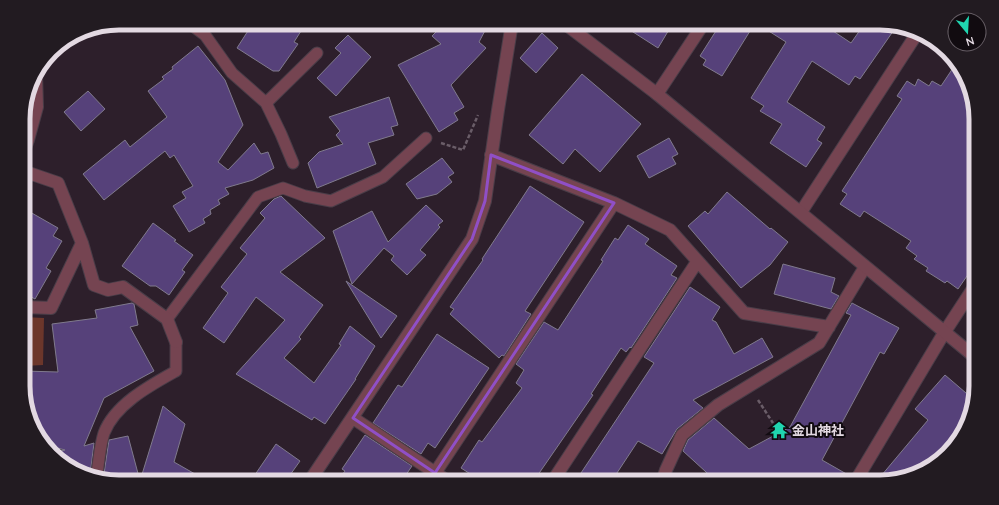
<svg xmlns="http://www.w3.org/2000/svg" width="999" height="505" font-family="Quicksand,'Noto Sans JP',sans-serif">
<style>
.green{fill:#6c362b}
.building{fill:#56417a;stroke:#807a8d}
.lines{fill:none;stroke-linecap:round;stroke-linejoin:round}
.service-casing{stroke:#4a3d48;stroke-width:13}
.minor-casing{stroke:#4a3d48;stroke-width:14}
.tertiary-casing{stroke:#4a3d48;stroke-width:14}
.path{stroke:#6a5d68;stroke-width:2.5;stroke-dasharray:4 2;stroke-linecap:butt}
.service{stroke:#754451;stroke-width:11}
.minor{stroke:#754451;stroke-width:12}
.tertiary{stroke:#754451;stroke-width:12}
.marked{fill:none;stroke:#904fc6;stroke-width:3;stroke-linejoin:round}
.labels{text-anchor:middle;dominant-baseline:central;stroke-width:4;stroke-linejoin:round;paint-order:stroke}
.poi-label{font-size:13px;font-weight:bold;fill:#e3d9e2;stroke:#110b10;text-anchor:start}
.rim{fill:none;stroke:#e3d9e2;stroke-width:5}
</style>
<rect width="100%" height="100%" fill="#2d1f2b"/>
<path class="green" d="M24,317L44,318L43,365L24,366Z"/>
<path class="building" d="M253,23H289L301,31L294,42L298,44L279,71H273L237,48Z
M445,23H489L479,42L486,48L451,85L464,107L454,113L458,120L439,132L398,65L441,44L432,36Z
M619,23H673L658,48Z
M721,23H755L722,76L703,65L706,60L700,56Z
M756,23H821L851,43L865,23H880L896,27L860,79L855,76L849,85L812,61L787,102L825,127L817,140L822,143L806,167L770,143L782,124L760,111L764,106L751,98L786,42Z
M542,33L558,48L536,73L520,58Z
M348,35L371,57L336,96L317,78L341,53L335,48Z
M198,46L225,80L243,125L218,162L228,170L254,143L261,154L268,152L274,168L253,180L225,188L229,194L218,200L220,204L210,210L211,214L203,219L205,223L189,232L173,206L186,198L182,192L193,186L174,155L170,158L165,151L104,200L83,174L125,140L130,147L167,117L148,91L164,79L162,77L173,69L172,67Z
M957,62L975,107L976,263L958,289L947,281L945,283L926,271L928,268L914,259L917,256L906,248L911,241L864,211L860,217L840,204L847,194L842,191L902,99L897,96L907,81L915,86L918,79L929,86L932,81L941,86Z
M582,74L641,124L600,172L575,149L563,164L529,135Z
M88,91L105,109L81,131L64,112Z
M389,97L398,125L391,127L394,135L368,143L376,164L317,188L308,163L319,152L343,144L336,135L340,131L329,117Z
M669,138L678,154L672,157L676,164L649,178L637,156Z
M442,158L454,173L448,177L452,182L437,194L417,199L406,184Z
M530,186L584,222L525,311L531,314L504,356L502,355L499,358L450,314L454,309L450,307L483,260L482,259Z
M727,192L770,229L771,228L788,242L770,265L741,288L688,226L705,211L708,214Z
M281,196L325,238L280,272L323,305L299,337L301,339L284,358L314,383L341,345L339,344L350,326L375,346L355,379H356L325,424L314,417L312,420L236,374L285,320L256,297L224,343L203,328L228,293L221,287L247,254L240,248L265,218L260,213L274,199Z
M426,205L443,221L438,225L440,227L420,250L426,255L407,275L391,260L394,256L384,248L352,284L333,231L372,211L388,242Z
M23,208L58,228L53,236L62,241L46,268L51,271L35,299L24,293Z
M153,223L176,240L174,241L193,255L182,270L185,272L169,295L156,286H150L122,266Z
M628,225L649,239L645,244L677,266L671,275L677,278L631,348L630,347L626,352L621,348L591,394L593,395L533,482H483L461,468L479,440L482,442L522,388L516,383L524,370L516,364L544,322L558,330L603,261L601,260L615,238L618,240Z
M783,264L835,278L831,292L839,296L831,309L774,294Z
M346,281L397,316L381,338Z
M690,287L720,307L712,320L716,322L734,354L762,338L773,357L693,400L703,408L677,429L662,454L638,441L611,482H588L579,476L654,363L644,357Z
M132,303L134,304L138,325L130,327L154,371L104,398L84,446L94,443L90,475L77,472L53,453L65,450L43,444L24,399V371L58,372L52,324L97,318L95,310Z
M852,303L899,328L884,354L880,352L822,460L850,476L848,482H717L683,451L688,440L714,418L749,449L790,427L851,315L846,313Z
M437,334L489,368L435,448L428,443L421,454L373,423L398,385L402,387Z
M945,375L973,399L966,428L934,466L886,482H876L928,420L915,409Z
M163,406L185,424L174,462L209,482H119L102,478L104,474L109,440L128,436L140,481Z
M365,435L412,466L401,482H337L345,471L342,469Z
M276,444L300,461L285,482H250Z"/>
<g class="lines">
<g class="service-casing">
<path id="service" d="M189,23L205,35L232,73L266,103L281,134L293,163
M266,103L317,53
M167,319L258,197L283,188L305,196L331,201L383,177L426,138
M97,473C99,461 100,445 104,433C115,404 151,385 176,371V342"/>
</g>
<g class="minor-casing">
<path id="minor" d="M657,94L704,23
M23,153L28,140L37,107L36,73
M491,155L614,203L670,230L744,313L829,327
M23,171L58,183L82,243L94,285L108,290L123,287L167,319L176,342
M801,212L918,32
M24,307L51,308L82,243
M353,418L449,482
M309,482L472,239L485,201L498,110L512,23
M429,482L614,203
M552,482L697,262
M662,482L666,470L682,435L718,405L819,343L865,267
M855,482L944,333L976,284"/>
</g>
<g class="tertiary-casing">
<path id="tertiary" d="M564,23L657,94L976,358"/>
</g>
<path class="path" d="M441,143L463,150L478,115
M758,400L773,423"/>
<use href="#service" class="service"/>
<use href="#minor" class="minor"/>
<use href="#tertiary" class="tertiary"/>
</g>
<path class="marked" d="M491,155L614,203L435,473L353,418L472,239L485,201Z"/>
<defs>
<g id="temple-bare" transform="scale(1.38)"><path d="M0-6L5-2H3V0L6.5 2.5H4V6H1.5V3h-3V6H-4V2.5H-6.5L-3 0V-2H-5Z" fill="#20d5b0" stroke="#110b10" stroke-width="2.5" paint-order="stroke"/></g>
</defs>
<g fill-rule="evenodd">
<use href="#temple-bare" x="779" y="430"/>
</g>
<g class="labels">
<g class="poi-label">
<text x="792" y="430">金山神社</text>
</g>
</g>
<path d="M0 0H999V505H0ZM119 30H880A89 89 0 0 1 969 119V386A89 89 0 0 1 880 475H119A89 89 0 0 1 30 386V119A89 89 0 0 1 119 30Z" fill="#221b21" fill-rule="evenodd"/>
<path class="rim" d="M119 30H880A89 89 0 0 1 969 119V386A89 89 0 0 1 880 475H119A89 89 0 0 1 30 386V119A89 89 0 0 1 119 30Z"/>
<g transform="translate(967 32) rotate(162)"><circle r="19" fill="#110b10" stroke="#655d64"/>
<path d="M0-3L7 15L0 10L-7 15Z" fill="#20d5b0"/>
<text y="-6" font-size="11" font-weight="bold" text-anchor="middle" fill="#e3d9e2">N</text>
</g>
</svg>
